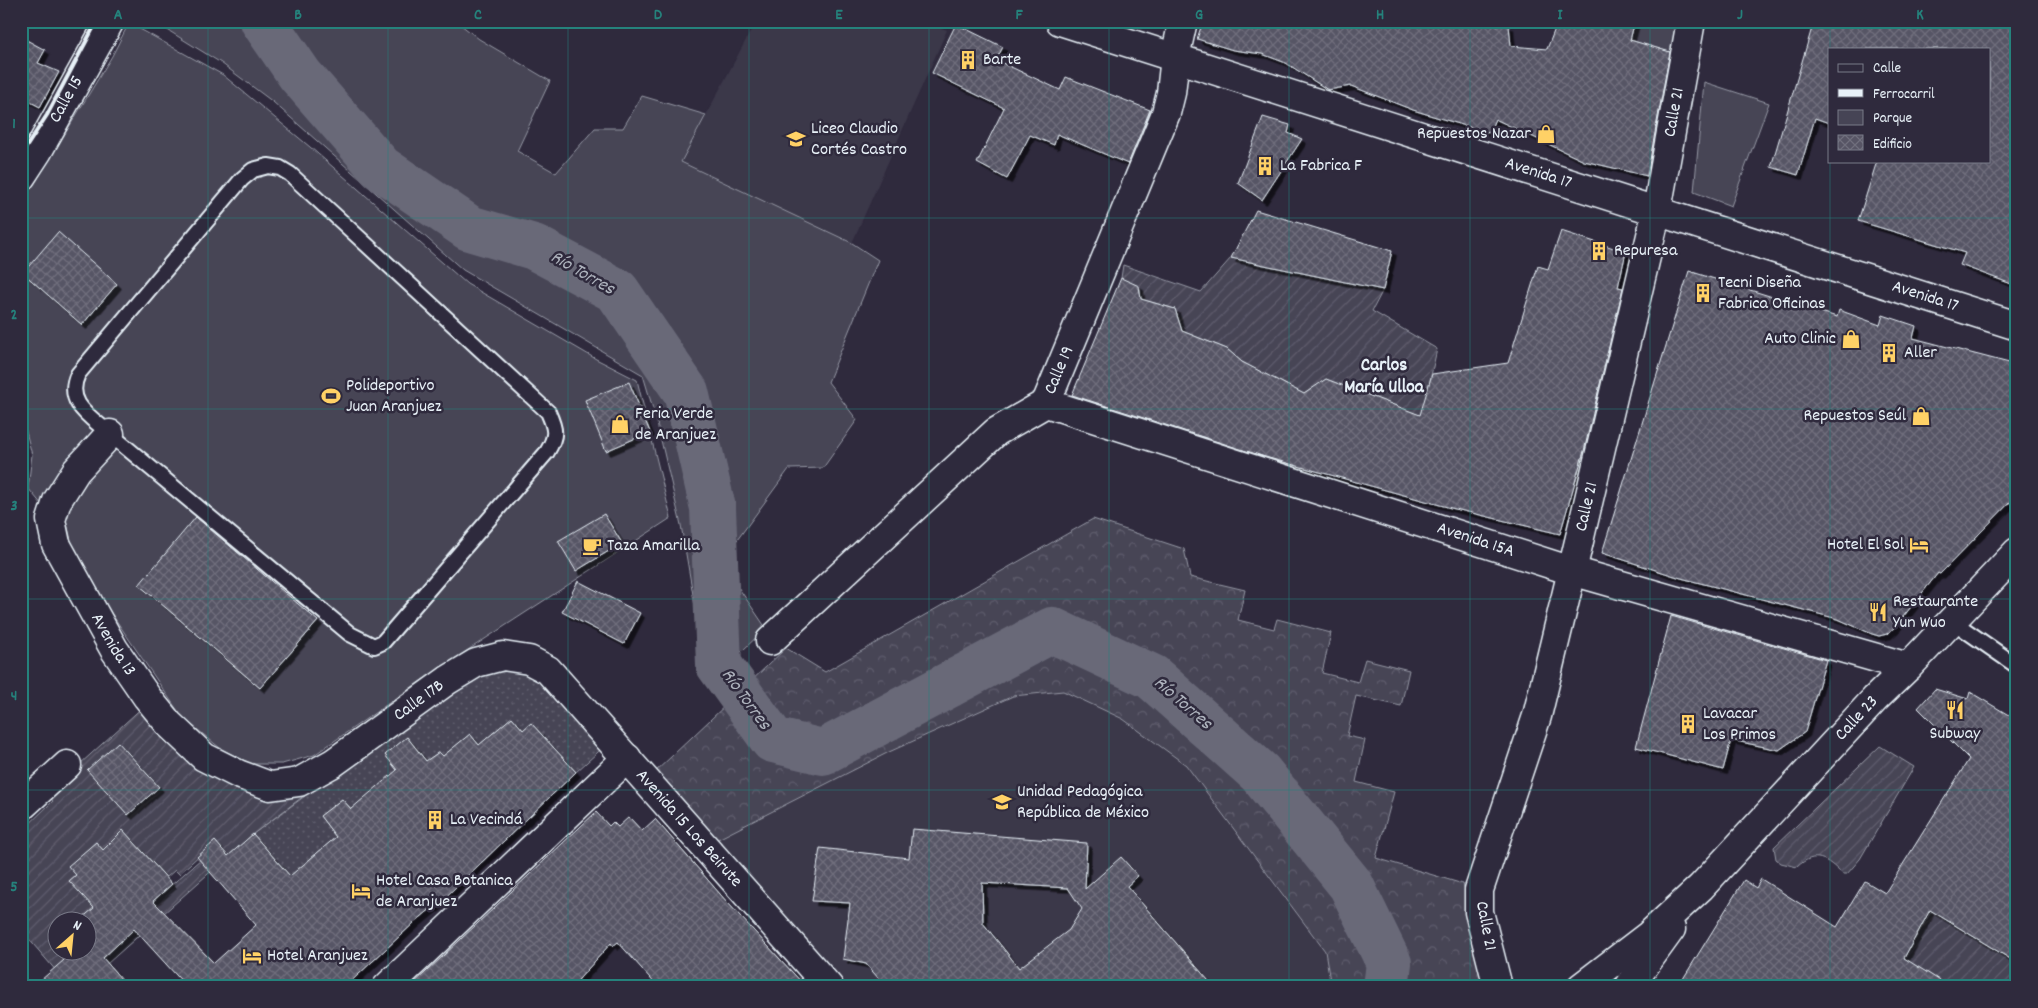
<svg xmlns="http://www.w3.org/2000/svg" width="2038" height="1008" font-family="Dekko,sans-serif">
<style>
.built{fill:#3b3749}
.grass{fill:url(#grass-dots);stroke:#979aa6}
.forest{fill:url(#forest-crowns);stroke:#979aa6}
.park{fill:#464455;stroke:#979aa6}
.garden{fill:url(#garden-furrows);stroke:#979aa6;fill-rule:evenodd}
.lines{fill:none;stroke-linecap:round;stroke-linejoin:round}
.river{stroke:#696978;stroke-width:46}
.building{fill:url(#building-cross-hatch);stroke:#e8f1f8;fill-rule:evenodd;filter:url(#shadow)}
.service-casing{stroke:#e8f1f8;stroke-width:18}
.minor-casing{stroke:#e8f1f8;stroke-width:31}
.secondary-casing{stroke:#e8f1f8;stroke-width:31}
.service{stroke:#2f2a3d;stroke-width:14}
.minor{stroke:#2f2a3d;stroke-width:28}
.secondary{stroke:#2f2a3d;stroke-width:28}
.rail{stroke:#e8f1f8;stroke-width:4}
.grid{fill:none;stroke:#25827c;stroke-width:1;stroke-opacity:0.55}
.labels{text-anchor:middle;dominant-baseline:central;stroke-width:5;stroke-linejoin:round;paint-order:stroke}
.poi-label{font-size:18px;fill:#e8f1f8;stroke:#2f2a3d;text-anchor:start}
.street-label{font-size:18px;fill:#e8f1f8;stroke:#2f2a3d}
.water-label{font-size:19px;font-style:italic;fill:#afb4be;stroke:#2f2a3d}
.neighbourhood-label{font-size:19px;font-weight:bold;fill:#e8f1f8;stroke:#2f2a3d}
.neatline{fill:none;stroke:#25827c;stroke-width:2}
.grid-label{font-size:16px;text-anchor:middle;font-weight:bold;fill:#25827c}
</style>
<defs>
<pattern id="grass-dots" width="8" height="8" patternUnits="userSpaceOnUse" patternTransform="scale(1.25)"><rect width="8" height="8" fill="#464455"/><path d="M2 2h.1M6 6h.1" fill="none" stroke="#615f6e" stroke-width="1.8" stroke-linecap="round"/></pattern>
<pattern id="forest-crowns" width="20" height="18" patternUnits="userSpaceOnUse" patternTransform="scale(1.25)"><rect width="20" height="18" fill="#464455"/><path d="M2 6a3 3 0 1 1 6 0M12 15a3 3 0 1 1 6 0" fill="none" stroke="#615f6e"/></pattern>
<pattern id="garden-furrows" width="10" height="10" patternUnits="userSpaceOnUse" patternTransform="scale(1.25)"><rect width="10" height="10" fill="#464455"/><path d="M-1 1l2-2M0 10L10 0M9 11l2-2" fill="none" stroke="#615f6e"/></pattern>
<pattern id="building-cross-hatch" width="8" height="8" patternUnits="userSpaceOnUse" patternTransform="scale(1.25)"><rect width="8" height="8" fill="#575565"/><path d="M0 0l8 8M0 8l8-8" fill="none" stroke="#6f6e7c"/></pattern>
<filter id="shadow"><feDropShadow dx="4.5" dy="4.5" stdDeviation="0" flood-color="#0009"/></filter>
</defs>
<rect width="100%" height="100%" fill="#2f2a3d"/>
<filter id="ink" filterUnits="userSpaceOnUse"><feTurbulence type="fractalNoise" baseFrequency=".02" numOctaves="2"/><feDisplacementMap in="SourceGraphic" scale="10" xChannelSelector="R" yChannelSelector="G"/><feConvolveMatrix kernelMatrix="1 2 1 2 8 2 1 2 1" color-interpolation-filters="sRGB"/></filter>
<g filter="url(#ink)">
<path class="built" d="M756,21H922L947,30L852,243L681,162Z
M1063,691L1123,719L1186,765L1325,952L1331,987H846L716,840L889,752L1013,696Z"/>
<path class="grass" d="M525,664L608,743L576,772L531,723L523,730L512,717L479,745L470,734L443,756L439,752L426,761L407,737L385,755L398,771L352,809L342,799L320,816L336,837L290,876L253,834L305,796L300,789L472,675Z"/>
<path class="forest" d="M1093,519L1184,549L1190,577L1245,590L1238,620L1274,629L1277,619L1331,633L1322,673L1358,682L1365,659L1409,670L1401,706L1356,696L1347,736L1365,740L1356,782L1394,792L1376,858L1463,884L1490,987H1331L1325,951L1186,765L1123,719L1063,691L1013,696L889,752L716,840L654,773L786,648L825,672Z"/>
<path class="park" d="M153,21H377L380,26L389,21H456L479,39L550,81L517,151L556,173L595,128H623L642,96L706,115L681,162L852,243L878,260L828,382L857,420L823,468L789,469L721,562L766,628L718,674L703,653L681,525L656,419L643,375L463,270L273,102L221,63Z
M1635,21H1681L1676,54L1630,40Z
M129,23L223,75L310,147L467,284L596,359L637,380L671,518L428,676L314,755L282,764H251L220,748L182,717L77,563L64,512L47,511L28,488L32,455L21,412V199L34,185L112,56Z
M1704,82L1769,103L1731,206L1694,192Z"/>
<path class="garden" d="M1231,258L1311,272L1383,290L1372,311L1437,349L1422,416L1326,379L1304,394L1242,362L1227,349L1182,331L1175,309L1141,299L1121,278L1123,265L1201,292Z
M146,704L163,726L300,789L305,795L253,834L81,987H70L21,930V832L53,801L47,794ZM123,831L166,878L175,870L179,874L215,841L218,844L143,910L85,974L67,964L51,946L58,940V920H80L94,908L70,881L76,875L69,866L96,842L103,850Z
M1880,746L1914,767L1860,859L1847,874H1842C1827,859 1815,850 1797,867L1781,863L1776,859L1774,847Z
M1932,911L2017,963V987H1950L1903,958Z"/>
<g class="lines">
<path class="river" d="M263,21L300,75L381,168L469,228L534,247L617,291L686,392L713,508L719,665L773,740L823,752L1052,630L1152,677L1260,773L1351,885L1389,963L1386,987"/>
</g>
<path class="building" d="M1203,21H1477L1497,26L1509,25L1511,46L1547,49L1558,21H1635L1630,40L1670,52L1647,176L1584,161L1495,119L1489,133L1413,110L1351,86L1328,90L1286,63L1262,54L1233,50L1197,39Z
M1814,21H2017V286L1960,265L1965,253L1858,221L1877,161H1989V49H1829V123L1815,118L1798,175L1771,167Z
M956,24L1003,47L996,60L1060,90L1066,77L1150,110L1128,164L1057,134L1054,145L1030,135L1007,179L977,163L1004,108L932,73Z
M21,37L45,50L38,63L59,72L40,107L21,97Z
M1263,117L1290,125L1288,133L1302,139L1262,200L1238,183Z
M1256,210L1392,251L1383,290L1231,258Z
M1561,231L1626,252L1618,287L1623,288L1584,451L1560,534L1451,508L1265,457L1072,395L1121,278L1139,286L1141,299L1175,309L1182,331L1227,349L1242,362L1304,394L1326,379L1420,415L1432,374L1508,363L1538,266L1548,269Z
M58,232L117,284L82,325L23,273Z
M1689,271L1837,317L1839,310L1880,325L1883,315L1916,326L1913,338L2017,365V495L1940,574L1938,573L1895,627L1887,634L1879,636L1872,634L1838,619L1681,578L1602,553Z
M629,382L650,432L606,451L585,400Z
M604,514L622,543L576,571L558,541Z
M196,517L318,621L260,688L139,585Z
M578,581L640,613L624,644L562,612Z
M1671,616L1826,660L1805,732L1779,750L1731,740L1723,770L1636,747Z
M1935,689L1968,699L1970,692L2017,720V963L1930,910L1904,958L1950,987H1678L1744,880L1756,888L1761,879L1837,927L1865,881L1885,893L1969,759L1918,708Z
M512,717L523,730L531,723L576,772L434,908L433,907L415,922L345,987H187L134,929L103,958L128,987H33L64,960L51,946L58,940V950H88V920H80L94,908L69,881L76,875L68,866L96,842L103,850L123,830L172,884L153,901L214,963L256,925L197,857L215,841L228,856L253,834L290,876L336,837L320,816L342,799L351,809L397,770L385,755L407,737L426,761L439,752L443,756L470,734L479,745Z
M118,742L159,787L128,815L87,770Z
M596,812L609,826L613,822L618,827L629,817L642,831L655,819L727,902L806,987H658L618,942L613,946L611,943L572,987H410Z
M912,829L1087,843L1085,889L1121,857L1138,876L1127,886L1214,987H886L866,964L843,959L850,903L812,901L820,848L909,858ZM982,883L1068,888L1082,909L1069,930L1019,968L983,923Z"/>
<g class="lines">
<g class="service-casing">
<path id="service" d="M268,166L280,168L290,174L548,412C556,430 557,435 547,452L383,642L374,646L350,634L110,434C91,417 64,403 78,374L242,179L253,170Z
M1952,621L2017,666"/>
</g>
<g class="minor-casing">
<g id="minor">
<path id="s1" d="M21,177L38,151L110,21"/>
<path id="s2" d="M1046,403L1572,571L1908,667"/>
<path id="s3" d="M110,434L76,471L57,501L51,520L56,544L114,649L147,697L169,724L204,757L238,774L270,786L299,782L333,763L448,680L476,663L503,656L529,660L548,670L829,987"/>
<path id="s4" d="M770,641L996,432L1046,403L1166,113L1171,93L1175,57L1183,21"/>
<path d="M21,807L67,765"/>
<path d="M387,987L627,758"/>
<path id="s5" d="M1498,987L1479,912V890L1537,716L1572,571L1657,210L1691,21"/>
</g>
</g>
<g class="secondary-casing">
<g id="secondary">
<path id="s6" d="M1060,21L2017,326"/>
<path id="s7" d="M1581,987L1649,935L1701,887L1875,699L1908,667L2017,552"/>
<path d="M1629,987L1671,929"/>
</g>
</g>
<use href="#service" class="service"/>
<use href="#minor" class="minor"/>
<use href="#secondary" class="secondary"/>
<path class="rail" d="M21,155L47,115L97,21"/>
</g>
</g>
<path class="grid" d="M208,21V987M388,21V987M568,21V987M749,21V987M929,21V987M1109,21V987M1289,21V987M1470,21V987M1650,21V987M1830,21V49M1830,161V987M21,218H2017M21,409H2017M21,599H2017M21,790H2017"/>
<defs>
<g id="building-bare" transform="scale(1.5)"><path d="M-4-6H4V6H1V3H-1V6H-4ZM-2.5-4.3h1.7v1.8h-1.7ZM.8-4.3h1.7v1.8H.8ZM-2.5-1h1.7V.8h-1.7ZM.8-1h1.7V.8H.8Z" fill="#ffd166" stroke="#2f2a3d" stroke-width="2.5" paint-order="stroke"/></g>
<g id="shop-bare" transform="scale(1.5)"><path d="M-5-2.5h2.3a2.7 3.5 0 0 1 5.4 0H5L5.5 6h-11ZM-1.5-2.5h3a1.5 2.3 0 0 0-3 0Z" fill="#ffd166" stroke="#2f2a3d" stroke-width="2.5" paint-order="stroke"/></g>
<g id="school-bare" transform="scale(1.5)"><path d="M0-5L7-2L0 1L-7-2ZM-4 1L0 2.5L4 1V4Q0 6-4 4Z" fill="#ffd166" stroke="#2f2a3d" stroke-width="2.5" paint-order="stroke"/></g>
<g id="stadium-bare" transform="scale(1.5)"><path d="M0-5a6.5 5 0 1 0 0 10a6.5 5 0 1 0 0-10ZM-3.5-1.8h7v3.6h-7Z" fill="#ffd166" stroke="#2f2a3d" stroke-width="2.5" paint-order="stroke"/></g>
<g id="hotel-bare" transform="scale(1.5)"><path d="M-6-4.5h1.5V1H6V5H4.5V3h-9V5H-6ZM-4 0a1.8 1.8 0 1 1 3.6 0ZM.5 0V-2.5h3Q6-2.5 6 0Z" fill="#ffd166" stroke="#2f2a3d" stroke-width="2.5" paint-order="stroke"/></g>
<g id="cafe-bare" transform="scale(1.5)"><path d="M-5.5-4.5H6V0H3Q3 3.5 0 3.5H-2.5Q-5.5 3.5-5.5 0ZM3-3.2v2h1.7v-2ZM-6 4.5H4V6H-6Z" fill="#ffd166" stroke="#2f2a3d" stroke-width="2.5" paint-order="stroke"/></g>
<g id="restaurant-bare" transform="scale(1.5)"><path d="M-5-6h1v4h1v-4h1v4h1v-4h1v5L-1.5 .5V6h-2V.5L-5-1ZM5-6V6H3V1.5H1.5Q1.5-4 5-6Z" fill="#ffd166" stroke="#2f2a3d" stroke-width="2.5" paint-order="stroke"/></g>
</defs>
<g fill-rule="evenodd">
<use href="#building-bare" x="968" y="60"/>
<use href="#shop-bare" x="1546" y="134"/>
<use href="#school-bare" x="796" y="139"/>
<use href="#building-bare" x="1265" y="166"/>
<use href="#building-bare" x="1599" y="251"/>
<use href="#building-bare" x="1703" y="293"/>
<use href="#shop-bare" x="1851" y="339"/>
<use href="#building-bare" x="1889" y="353"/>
<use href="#stadium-bare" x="331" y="396"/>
<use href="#shop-bare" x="1921" y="416"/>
<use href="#shop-bare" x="620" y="424"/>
<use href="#hotel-bare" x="1919" y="545"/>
<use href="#cafe-bare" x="592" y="546"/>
<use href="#restaurant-bare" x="1878" y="612"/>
<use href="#restaurant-bare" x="1955" y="710"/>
<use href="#building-bare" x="1688" y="724"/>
<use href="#school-bare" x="1002" y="802"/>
<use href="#building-bare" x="435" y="820"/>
<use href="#hotel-bare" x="361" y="891"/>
<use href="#hotel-bare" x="252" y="956"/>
</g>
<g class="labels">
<g class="poi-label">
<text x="983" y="60">Barte</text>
<text x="811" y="129">Liceo Claudio<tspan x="811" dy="21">Cortés Castro</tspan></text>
<text x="1531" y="134" text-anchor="end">Repuestos Nazar</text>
<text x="1280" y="166">La Fabrica F</text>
<text x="1614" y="251">Repuresa</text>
<text x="1718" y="283">Tecni Diseña<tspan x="1718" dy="21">Fabrica Oficinas</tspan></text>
<text x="1836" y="339" text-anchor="end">Auto Clinic</text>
<text x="1904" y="353">Aller</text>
<text x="346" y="386">Polideportivo<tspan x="346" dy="21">Juan Aranjuez</tspan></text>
<text x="635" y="414">Feria Verde<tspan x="635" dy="21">de Aranjuez</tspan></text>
<text x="1906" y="416" text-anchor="end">Repuestos Seúl</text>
<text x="1904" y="545" text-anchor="end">Hotel El Sol</text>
<text x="607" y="546">Taza Amarilla</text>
<text x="1893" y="602">Restaurante<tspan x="1893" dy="21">Yun Wuo</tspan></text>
<text x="1703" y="714">Lavacar<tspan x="1703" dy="21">Los Primos</tspan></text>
<text x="1955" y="734" text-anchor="middle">Subway</text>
<text x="1017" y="792">Unidad Pedagógica<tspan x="1017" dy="21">República de México</tspan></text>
<text x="450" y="820">La Vecindá</text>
<text x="376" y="881">Hotel Casa Botanica<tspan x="376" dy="21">de Aranjuez</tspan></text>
<text x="267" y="956">Hotel Aranjuez</text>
</g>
<g class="street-label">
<text stroke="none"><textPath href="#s1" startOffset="90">Calle 15</textPath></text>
<text stroke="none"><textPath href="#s5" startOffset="902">Calle 21</textPath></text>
<text stroke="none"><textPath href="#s6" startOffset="502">Avenida 17</textPath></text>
<text stroke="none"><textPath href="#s6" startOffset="908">Avenida 17</textPath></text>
<text stroke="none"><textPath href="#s4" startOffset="401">Calle 19</textPath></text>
<text stroke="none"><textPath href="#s5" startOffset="498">Calle 21</textPath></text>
<text stroke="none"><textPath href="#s2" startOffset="451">Avenida 15A</textPath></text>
<text stroke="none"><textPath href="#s3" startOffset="246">Avenida 13</textPath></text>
<text stroke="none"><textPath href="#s3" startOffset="638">Calle 17B</textPath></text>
<text stroke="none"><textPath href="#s7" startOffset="386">Calle 23</textPath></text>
<text stroke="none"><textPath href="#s3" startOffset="994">Avenida 15 Los Beirute</textPath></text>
<text transform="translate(1485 926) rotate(79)">Calle 21</text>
</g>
<g class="water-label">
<text transform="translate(582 274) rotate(30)">Río Torres</text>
<text transform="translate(745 700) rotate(54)">Río Torres</text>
<text transform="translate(1182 704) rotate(41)">Río Torres</text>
</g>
<g class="neighbourhood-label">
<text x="1384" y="366">Carlos<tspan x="1384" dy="22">María Ulloa</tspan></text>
</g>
</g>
<rect width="2038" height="1008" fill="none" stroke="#2f2a3d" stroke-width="55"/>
<rect x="1828" y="48" width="162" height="115" fill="#2f2a3d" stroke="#797a88"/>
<rect x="1838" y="64" width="25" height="8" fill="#2f2a3d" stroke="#797a88"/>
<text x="1873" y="72" font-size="15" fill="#e8f1f8">Calle</text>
<rect x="1838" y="89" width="25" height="8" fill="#e8f1f8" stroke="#797a88"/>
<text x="1873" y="98" font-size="15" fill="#e8f1f8">Ferrocarril</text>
<rect x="1838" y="110" width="25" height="15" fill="#464455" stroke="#797a88"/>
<text x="1873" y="122" font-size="15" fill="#e8f1f8">Parque</text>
<rect x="1838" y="135" width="25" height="15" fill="url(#building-cross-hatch)" stroke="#797a88"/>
<text x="1873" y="148" font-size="15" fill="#e8f1f8">Edificio</text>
<g transform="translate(72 936) rotate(27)"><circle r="24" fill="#2f2a3d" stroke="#797a88"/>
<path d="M0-4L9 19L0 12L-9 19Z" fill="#ffd166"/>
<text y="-8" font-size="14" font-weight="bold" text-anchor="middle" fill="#e8f1f8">N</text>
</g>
<rect x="28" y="28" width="1982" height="952" class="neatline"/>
<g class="grid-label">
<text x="118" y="19">A</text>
<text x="298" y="19">B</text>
<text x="478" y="19">C</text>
<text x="658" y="19">D</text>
<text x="839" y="19">E</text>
<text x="1019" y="19">F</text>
<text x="1199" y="19">G</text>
<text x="1380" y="19">H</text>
<text x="1560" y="19">I</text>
<text x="1740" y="19">J</text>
<text x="1920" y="19">K</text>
<text x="14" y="128">1</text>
<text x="14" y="319">2</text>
<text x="14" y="510">3</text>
<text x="14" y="700">4</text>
<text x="14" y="891">5</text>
</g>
</svg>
